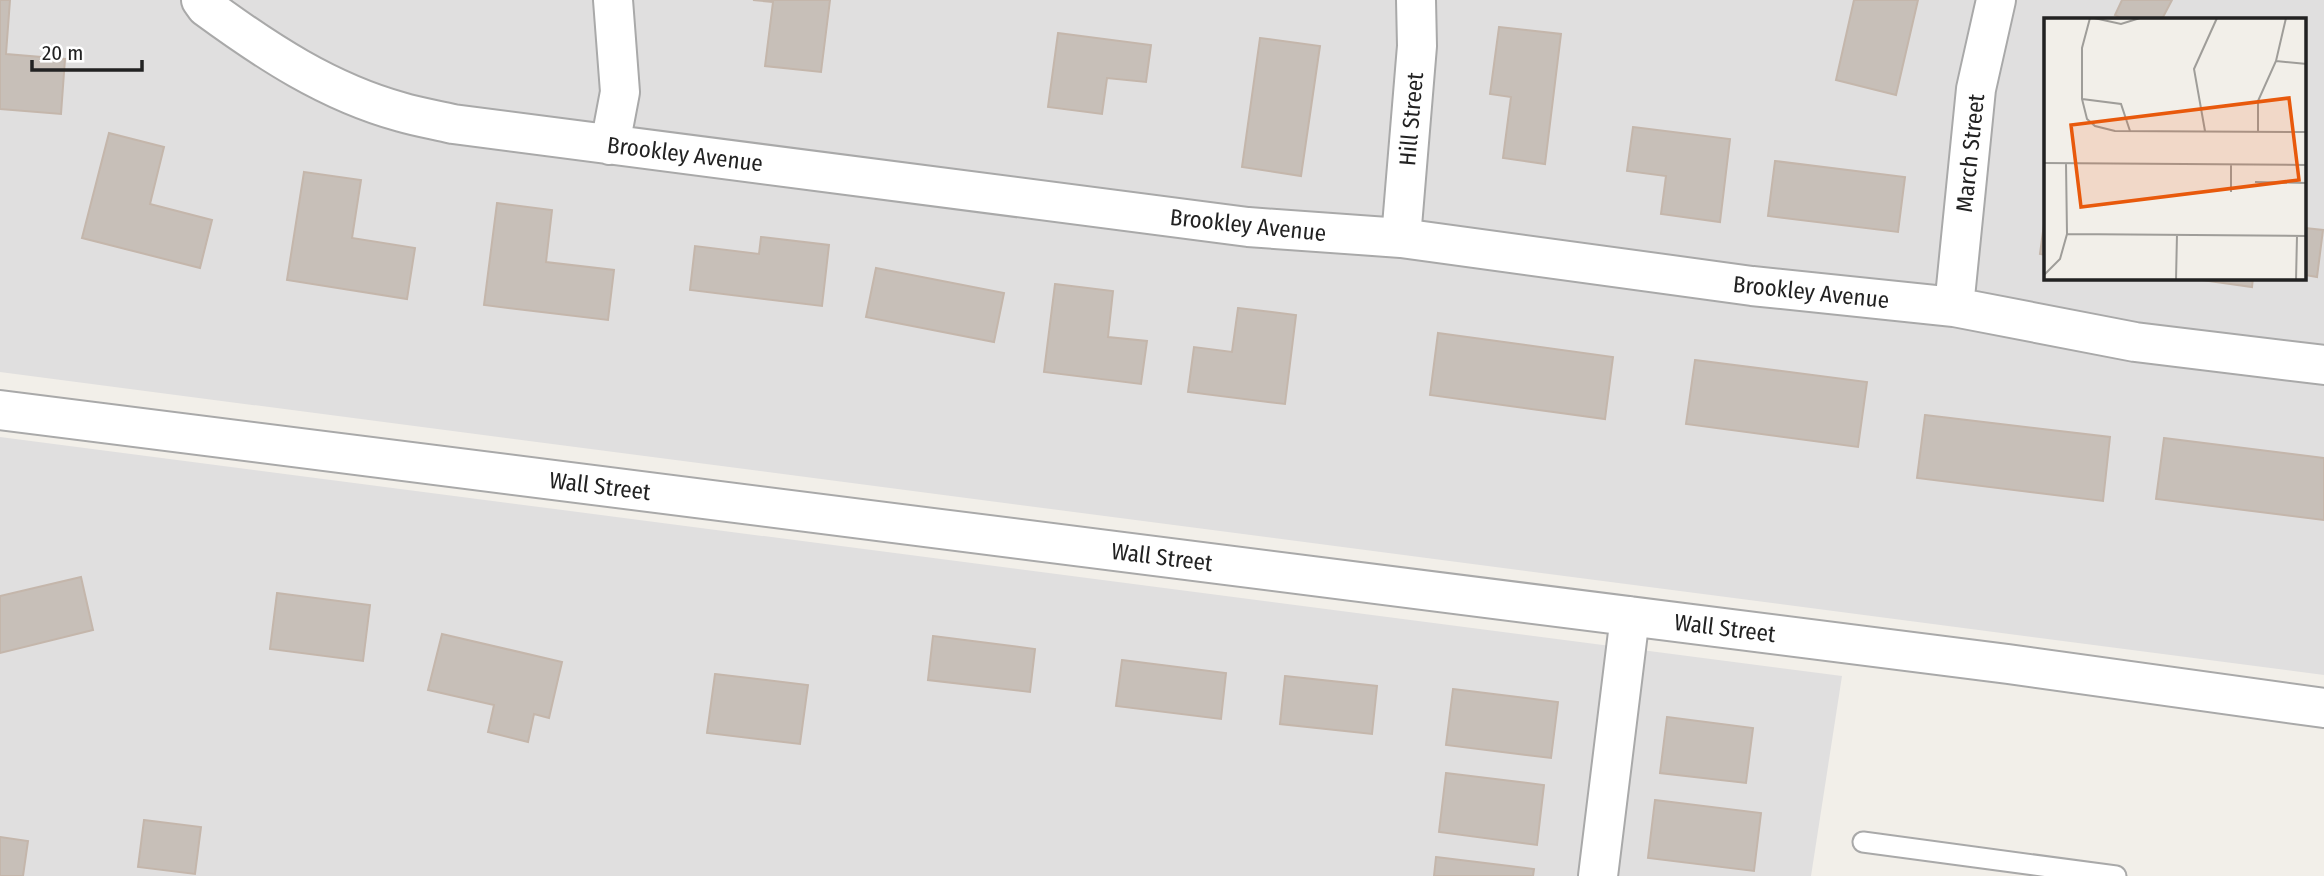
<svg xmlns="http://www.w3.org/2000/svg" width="2324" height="876" font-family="'Fira Sans Condensed',sans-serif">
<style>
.residential{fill:#e0dfdf;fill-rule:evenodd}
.building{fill:#c7bfb8;stroke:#c4b6ab;stroke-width:2}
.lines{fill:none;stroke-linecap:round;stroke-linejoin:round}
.service-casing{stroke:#a9a9a9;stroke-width:23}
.minor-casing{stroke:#a9a9a9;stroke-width:42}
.service{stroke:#fff;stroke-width:19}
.minor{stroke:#fff;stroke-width:38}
.labels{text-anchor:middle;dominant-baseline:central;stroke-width:5;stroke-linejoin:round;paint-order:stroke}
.street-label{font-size:23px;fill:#222;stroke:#fff}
.inset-road{fill:none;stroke:#9f9d99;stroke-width:2}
.view{fill:#e8590c;fill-opacity:0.15;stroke:#e8590c;stroke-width:3.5}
.inset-edge{fill:none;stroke:#222;stroke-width:3.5}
</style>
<rect width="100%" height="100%" fill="#f2efe9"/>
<path class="residential" d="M0,0H2324V675L0,372ZM2046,19H2305V278H2046Z
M0,437L1842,676L1811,876H0Z"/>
<path class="building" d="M0,0H10L6,54L65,59L61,114L0,109Z
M753,0H830L821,72L765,66L773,2Z
M1854,0H1918L1896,95L1836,80Z
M2122,0H2172L2162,19H2123L2115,15Z
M1499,27L1561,34L1545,164L1503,158L1511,97L1490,94Z
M1058,33L1151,45L1146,82L1107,78L1102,114L1048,107Z
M1260,38L1320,46L1301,176L1242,167Z
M1633,127L1730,139L1720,222L1661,214L1666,176L1627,171Z
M109,133L164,147L150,204L212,220L200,268L82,238Z
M1775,161L1905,177L1898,232L1768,216Z
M304,172L361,180L352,238L415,248L407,299L287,280Z
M497,203L552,210L546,262L614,270L608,320L484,305Z
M2046,209V255L2040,254Z
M2305,228L2323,230L2317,277L2305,275Z
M761,237L829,245L822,306L690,290L695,246L759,254Z
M876,268L1004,293L994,342L866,317Z
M2188,278H2253L2252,287Z
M1055,284L1113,291L1108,337L1147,341L1141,384L1044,372Z
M1238,308L1296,315L1285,404L1188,392L1194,347L1232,352Z
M1438,333L1613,357L1605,419L1430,395Z
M1695,360L1867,382L1858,447L1686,424Z
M1925,415L2110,437L2103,501L1917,478Z
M2164,438L2324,458V520L2156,499Z
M81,577L93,630L0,653V596Z
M277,593L370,605L363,661L270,649Z
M442,634L562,662L549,718L534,714L528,742L488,732L494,705L428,690Z
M933,636L1035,649L1030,692L928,680Z
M1122,660L1226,673L1221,719L1116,706Z
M715,674L808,685L800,744L707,733Z
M1285,676L1377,686L1372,734L1280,724Z
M1453,689L1558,702L1551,758L1446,745Z
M1667,717L1753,728L1746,783L1660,773Z
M1446,773L1544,785L1537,845L1439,832Z
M1655,800L1761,813L1754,871L1648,858Z
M144,820L201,827L195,874L138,867Z
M0,837L28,841L23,876H0Z
M1436,857L1534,869L1533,876H1434Z"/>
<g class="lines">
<g class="service-casing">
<path id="service" d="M1863,842L2116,876"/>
</g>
<g class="minor-casing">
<path id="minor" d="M201,0L206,7C266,51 328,92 401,112C418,117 436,120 453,124L1248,227L1401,238L1752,286L1954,307L2135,342L2324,365
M610,145L620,92L613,0
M1401,238L1417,46L1416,0
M1954,307L1976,89L1996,0
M0,410L2008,664L2324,708
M1598,876L1630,616"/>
</g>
<use href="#service" class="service"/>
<use href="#minor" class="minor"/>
</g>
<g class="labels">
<g class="street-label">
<text transform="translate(1411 119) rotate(-85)">Hill Street</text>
<text transform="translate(1970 153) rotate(-84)">March Street</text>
<text transform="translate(685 154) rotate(7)">Brookley Avenue</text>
<text transform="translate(1248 225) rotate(6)">Brookley Avenue</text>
<text transform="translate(1811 292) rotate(6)">Brookley Avenue</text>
<text transform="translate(600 486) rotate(7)">Wall Street</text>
<text transform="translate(1162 557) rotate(7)">Wall Street</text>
<text transform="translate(1725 628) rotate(7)">Wall Street</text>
</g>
</g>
<g transform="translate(2044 18)">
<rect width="262" height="262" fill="#f2efe9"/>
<path class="inset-road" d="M46,0L38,30V81L43,101L51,108L71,113L263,114M50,0L77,6L96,0M232,43L263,46M38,81L77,86L86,113M161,113L150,51L173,0M214,113V83L232,43L242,0M0,145L263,147M187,146V174M211,164L263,165M23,216L263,218M0,257L16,241L23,216L22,145M132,262L133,216M252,262L253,218"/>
<path class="view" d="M245,80L255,162L37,189L27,107Z"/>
<rect width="262" height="262" class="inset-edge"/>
</g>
<path d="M32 60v10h110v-10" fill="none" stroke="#222222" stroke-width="3.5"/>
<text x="42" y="60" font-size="21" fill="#222222" stroke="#ffffff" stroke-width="5" paint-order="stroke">20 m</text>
</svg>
